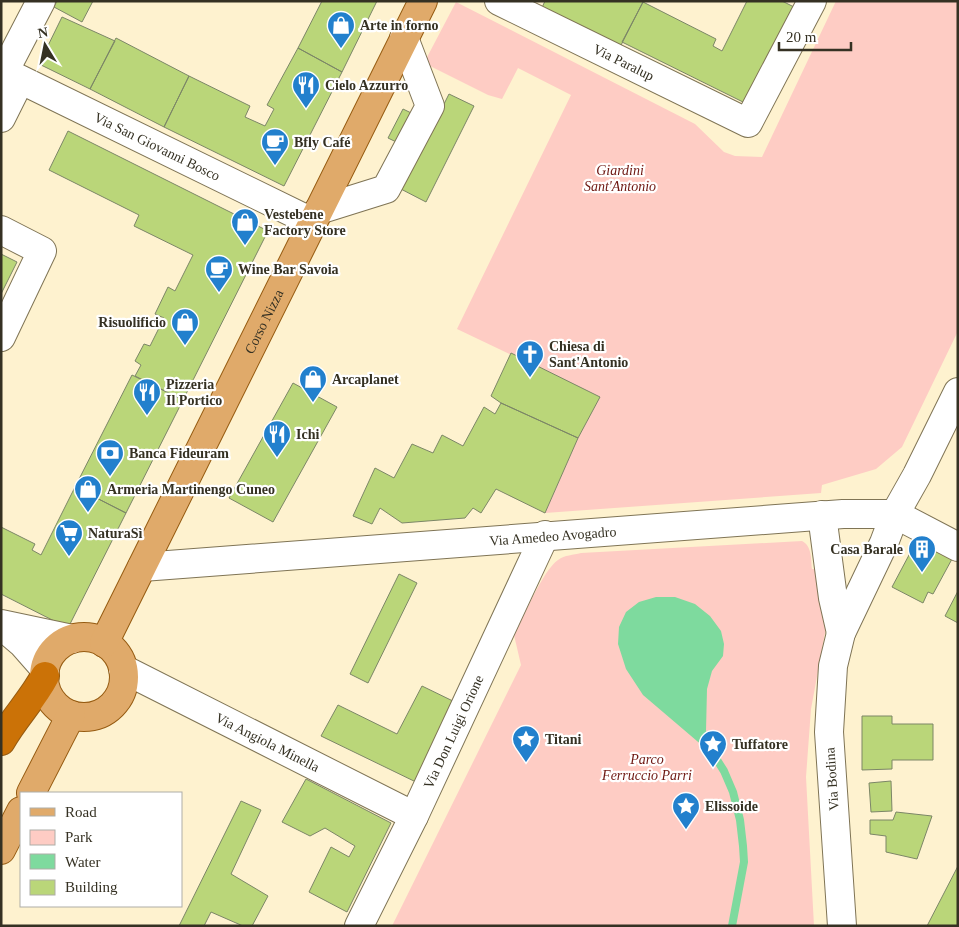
<svg xmlns="http://www.w3.org/2000/svg" width="959" height="927" font-family="Georgia,serif">
<style>
.green{fill:#feccc4}
.water{fill:#7eda9e}
.lines{fill:none;stroke-linecap:round;stroke-linejoin:round}
.stream{stroke:#7eda9e;stroke-width:8}
.building{fill:#bad679;stroke:#7c8667}
.minor-casing{stroke:#7f7455;stroke-width:30}
.major-casing{stroke:#965b11;stroke-width:30}
.highway-casing{stroke:#965b11;stroke-width:30}
.minor{stroke:#fff;stroke-width:28}
.major{stroke:#e0aa6a;stroke-width:28}
.highway{stroke:#cb7207;stroke-width:28}
.labels{text-anchor:middle;dominant-baseline:central;stroke-width:4.5;stroke-linejoin:round;paint-order:stroke}
.poi-label{font-size:14px;font-weight:bold;fill:#353123;stroke:#fff;text-anchor:start}
.street-label{font-size:14px;fill:#353123;stroke:#fff}
.park-label{font-size:14px;font-style:italic;fill:#6e1711;stroke:#fff}
</style>
<rect width="100%" height="100%" fill="#fef2cf"/>
<path class="green" d="M836,1H958V331L902,447L876,469L822,485L821,493L545,513L578,438L600,397L457,329L571,95L518,68L502,99L488,95L424,63L456,2L695,124L724,152L735,156L762,157Z
M802,541C812,546 811,559 812,569H822L827,622L811,709L806,777L814,926H392L521,665L514,635C523,618 543,570 558,560C565,555 573,555 581,553Z"/>
<path class="water" d="M656,597H675L695,604L710,616L721,631L724,644L723,656L712,671L707,689L706,731L714,747L712,752L704,747L643,695L626,669L618,644L619,627L626,612L639,602Z"/>
<g class="lines">
<path class="stream" d="M712,752L724,771L733,792L740,820L743,846L744,862L732,926"/>
</g>
<path class="building" d="M57,1H93L82,22L54,7Z
M322,1H377L342,72L298,48Z
M545,1H641L643,2L618,51L540,12Z
M747,1H782L794,7L745,103L622,42L643,2L716,39L713,46L722,51Z
M62,17L115,41L90,89L39,64Z
M116,38L189,76L164,127L90,89Z
M298,48L342,72L284,186L164,127L189,76L250,106L245,117L265,126L274,109L267,105Z
M449,94L474,106L426,202L397,187L415,151L388,138L403,109L434,124Z
M68,131L268,231L183,400L135,376L141,365L135,361L144,344L150,346L164,318L155,314L168,287L175,291L193,255L134,226L139,215L49,170Z
M1,254L17,262L1,294Z
M511,353L600,397L578,438L501,403L491,396Z
M132,375L183,400L126,513L75,487Z
M293,383L337,407L273,522L229,498Z
M501,403L578,438L545,513L496,489L481,513L473,508L465,518L402,523L380,508L372,524L353,516L375,468L394,478L412,444L433,453L442,435L463,446L484,407L495,414Z
M75,487L126,513L68,628L1,594V527L35,544L32,550L41,555Z
M917,540L952,559L933,594L928,592L923,603L892,587Z
M399,574L417,583L368,683L350,674Z
M958,591V623L945,616Z
M422,686L459,704L418,783L321,736L338,705L397,734Z
M862,716H892V724H933V760H892V769L862,770Z
M306,779L391,823L347,912L309,892L331,847L349,857L355,846L325,828L310,836L282,822Z
M891,781L892,811L871,812L869,783Z
M241,801L261,810L231,874L268,896L252,926H243L211,912L204,926H179Z
M896,812L932,816L917,859L886,852V836L870,834V820H893Z
M958,866V926H927Z"/>
<g class="lines">
<g class="minor-casing">
<g id="minor">
<path id="s1" d="M499,1L748,123L812,1"/>
<path id="s2" d="M1,70L312,222"/>
<path d="M4,72L41,1"/>
<path d="M1,118L20,80"/>
<path d="M319,210L386,189L430,106L404,38"/>
<path d="M1,230L42,251L1,337"/>
<path d="M822,515L833,598L841,633"/>
<path id="s3" d="M142,567L843,514H895L958,547"/>
<path d="M1,624L72,639"/>
<path d="M1,625L23,644L45,669"/>
<path id="s4" d="M123,669L414,816"/>
<path id="s5" d="M359,926L414,816L545,535"/>
<path d="M842,926L829,732L833,666L841,633L884,543L895,514L917,475L958,392"/>
</g>
</g>
<g class="major-casing">
<g id="major">
<circle cx="84" cy="677" r="40"/>
<path id="s6" d="M104,643L423,1"/>
<path d="M31,793L71,715"/>
<path d="M1,850L21,811"/>
</g>
</g>
<g class="highway-casing">
<path id="highway" d="M1,741C14,718 33,699 45,676"/>
</g>
<use href="#minor" class="minor"/>
<use href="#major" class="major"/>
<use href="#highway" class="highway"/>
</g>
<defs>
<g id="shop-pin" transform="scale(1.4375)"><path d="M0 17L-7.5 6A9.5 9.5 0 1 1 7.5 6Z" fill="#2280cd" stroke="#fff"/><path d="M-5-2.5h2.3a2.7 3.5 0 0 1 5.4 0H5L5.5 6h-11ZM-1.5-2.5h3a1.5 2.3 0 0 0-3 0Z" fill="#fff"/></g>
<g id="restaurant-pin" transform="scale(1.4375)"><path d="M0 17L-7.5 6A9.5 9.5 0 1 1 7.5 6Z" fill="#2280cd" stroke="#fff"/><path d="M-5-6h1v4h1v-4h1v4h1v-4h1v5L-1.5 .5V6h-2V.5L-5-1ZM5-6V6H3V1.5H1.5Q1.5-4 5-6Z" fill="#fff"/></g>
<g id="cafe-pin" transform="scale(1.4375)"><path d="M0 17L-7.5 6A9.5 9.5 0 1 1 7.5 6Z" fill="#2280cd" stroke="#fff"/><path d="M-5.5-4.5H6V0H3Q3 3.5 0 3.5H-2.5Q-5.5 3.5-5.5 0ZM3-3.2v2h1.7v-2ZM-6 4.5H4V6H-6Z" fill="#fff"/></g>
<g id="church-pin" transform="scale(1.4375)"><path d="M0 17L-7.5 6A9.5 9.5 0 1 1 7.5 6Z" fill="#2280cd" stroke="#fff"/><path d="M-1.2-6h2.4v3.5h3.3v2.4h-3.3V6h-2.4V-.1h-3.3v-2.4h3.3Z" fill="#fff"/></g>
<g id="bank-pin" transform="scale(1.4375)"><path d="M0 17L-7.5 6A9.5 9.5 0 1 1 7.5 6Z" fill="#2280cd" stroke="#fff"/><path d="M-6-4H6V4H-6ZM0-2.3a2.3 2.3 0 1 0 0 4.6a2.3 2.3 0 1 0 0-4.6Z" fill="#fff"/></g>
<g id="supermarket-pin" transform="scale(1.4375)"><path d="M0 17L-7.5 6A9.5 9.5 0 1 1 7.5 6Z" fill="#2280cd" stroke="#fff"/><path d="M-6-5.5h2.5l.6 2H6L4.5 2H-2.5L-4.4-4H-6ZM-1.5 3.2a1.3 1.3 0 1 0 .1 0ZM3 3.2a1.3 1.3 0 1 0 .1 0Z" fill="#fff"/></g>
<g id="building-pin" transform="scale(1.4375)"><path d="M0 17L-7.5 6A9.5 9.5 0 1 1 7.5 6Z" fill="#2280cd" stroke="#fff"/><path d="M-4-6H4V6H1V3H-1V6H-4ZM-2.5-4.3h1.7v1.8h-1.7ZM.8-4.3h1.7v1.8H.8ZM-2.5-1h1.7V.8h-1.7ZM.8-1h1.7V.8H.8Z" fill="#fff"/></g>
<g id="sight-pin" transform="scale(1.4375)"><path d="M0 17L-7.5 6A9.5 9.5 0 1 1 7.5 6Z" fill="#2280cd" stroke="#fff"/><path d="M0-6L1.8-2.2L6-1.7L2.9 1.2L3.7 5.4L0 3.3L-3.7 5.4L-2.9 1.2L-6-1.7L-1.8-2.2Z" fill="#fff"/></g>
</defs>
<g fill-rule="evenodd">
<use href="#shop-pin" x="341" y="25"/>
<use href="#restaurant-pin" x="306" y="85"/>
<use href="#cafe-pin" x="275" y="142"/>
<use href="#shop-pin" x="245" y="222"/>
<use href="#cafe-pin" x="219" y="269"/>
<use href="#shop-pin" x="185" y="322"/>
<use href="#church-pin" x="530" y="354"/>
<use href="#shop-pin" x="313" y="379"/>
<use href="#restaurant-pin" x="147" y="392"/>
<use href="#restaurant-pin" x="277" y="434"/>
<use href="#bank-pin" x="110" y="453"/>
<use href="#shop-pin" x="88" y="489"/>
<use href="#supermarket-pin" x="69" y="533"/>
<use href="#building-pin" x="922" y="549"/>
<use href="#sight-pin" x="526" y="739"/>
<use href="#sight-pin" x="713" y="744"/>
<use href="#sight-pin" x="686" y="806"/>
</g>
<g class="labels">
<g class="poi-label">
<text x="360" y="25">Arte in forno</text>
<text x="325" y="85">Cielo Azzurro</text>
<text x="294" y="142">Bfly Café</text>
<text x="264" y="214">Vestebene<tspan x="264" dy="16">Factory Store</tspan></text>
<text x="238" y="269">Wine Bar Savoia</text>
<text x="166" y="322" text-anchor="end">Risuolificio</text>
<text x="549" y="346">Chiesa di<tspan x="549" dy="16">Sant'Antonio</tspan></text>
<text x="332" y="379">Arcaplanet</text>
<text x="166" y="384">Pizzeria<tspan x="166" dy="16">Il Portico</tspan></text>
<text x="296" y="434">Ichi</text>
<text x="129" y="453">Banca Fideuram</text>
<text x="107" y="489">Armeria Martinengo Cuneo</text>
<text x="88" y="533">NaturaSì</text>
<text x="903" y="549" text-anchor="end">Casa Barale</text>
<text x="545" y="739">Titani</text>
<text x="732" y="744">Tuffatore</text>
<text x="705" y="806">Elissoide</text>
</g>
<g class="street-label">
<text stroke="none"><textPath href="#s1" startOffset="139">Via Paralup</textPath></text>
<text stroke="none"><textPath href="#s2" startOffset="174">Via San Giovanni Bosco</textPath></text>
<text stroke="none"><textPath href="#s6" startOffset="359">Corso Nizza</textPath></text>
<text stroke="none"><textPath href="#s3" startOffset="412">Via Amedeo Avogadro</textPath></text>
<text stroke="none"><textPath href="#s5" startOffset="216">Via Don Luigi Orione</textPath></text>
<text stroke="none"><textPath href="#s4" startOffset="162">Via Angiola Minella</textPath></text>
<text transform="translate(832 779) rotate(-94)">Via Bodina</text>
</g>
<g class="park-label">
<text x="620" y="170">Giardini<tspan x="620" dy="16">Sant'Antonio</tspan></text>
<text x="647" y="759">Parco<tspan x="647" dy="16">Ferruccio Parri</tspan></text>
</g>
</g>
<rect width="959" height="927" fill="none" stroke="#353123" stroke-width="5"/>
<rect x="20" y="792" width="162" height="115" fill="#ffffff" stroke="#aeada7"/>
<rect x="30" y="808" width="25" height="8" fill="#e0aa6a" stroke="#aeada7"/>
<text x="65" y="817" font-size="15" fill="#353123">Road</text>
<rect x="30" y="830" width="25" height="15" fill="#feccc4" stroke="#aeada7"/>
<text x="65" y="842" font-size="15" fill="#353123">Park</text>
<rect x="30" y="854" width="25" height="15" fill="#7eda9e" stroke="#aeada7"/>
<text x="65" y="867" font-size="15" fill="#353123">Water</text>
<rect x="30" y="880" width="25" height="15" fill="#bad679" stroke="#aeada7"/>
<text x="65" y="892" font-size="15" fill="#353123">Building</text>
<g transform="translate(45 45) rotate(350)" stroke="#ffffff" stroke-width="4" paint-order="stroke">
<path d="M0-4L9 19L0 12L-9 19Z" fill="#353123"/>
<text y="-8" font-size="14" font-weight="bold" text-anchor="middle" fill="#353123">N</text>
</g>
<path d="M779 42v8h72v-8" fill="none" stroke="#353123" stroke-width="2.5"/>
<text x="786" y="42" font-size="15" fill="#353123" stroke="#ffffff" stroke-width="4" paint-order="stroke">20 m</text>
</svg>
